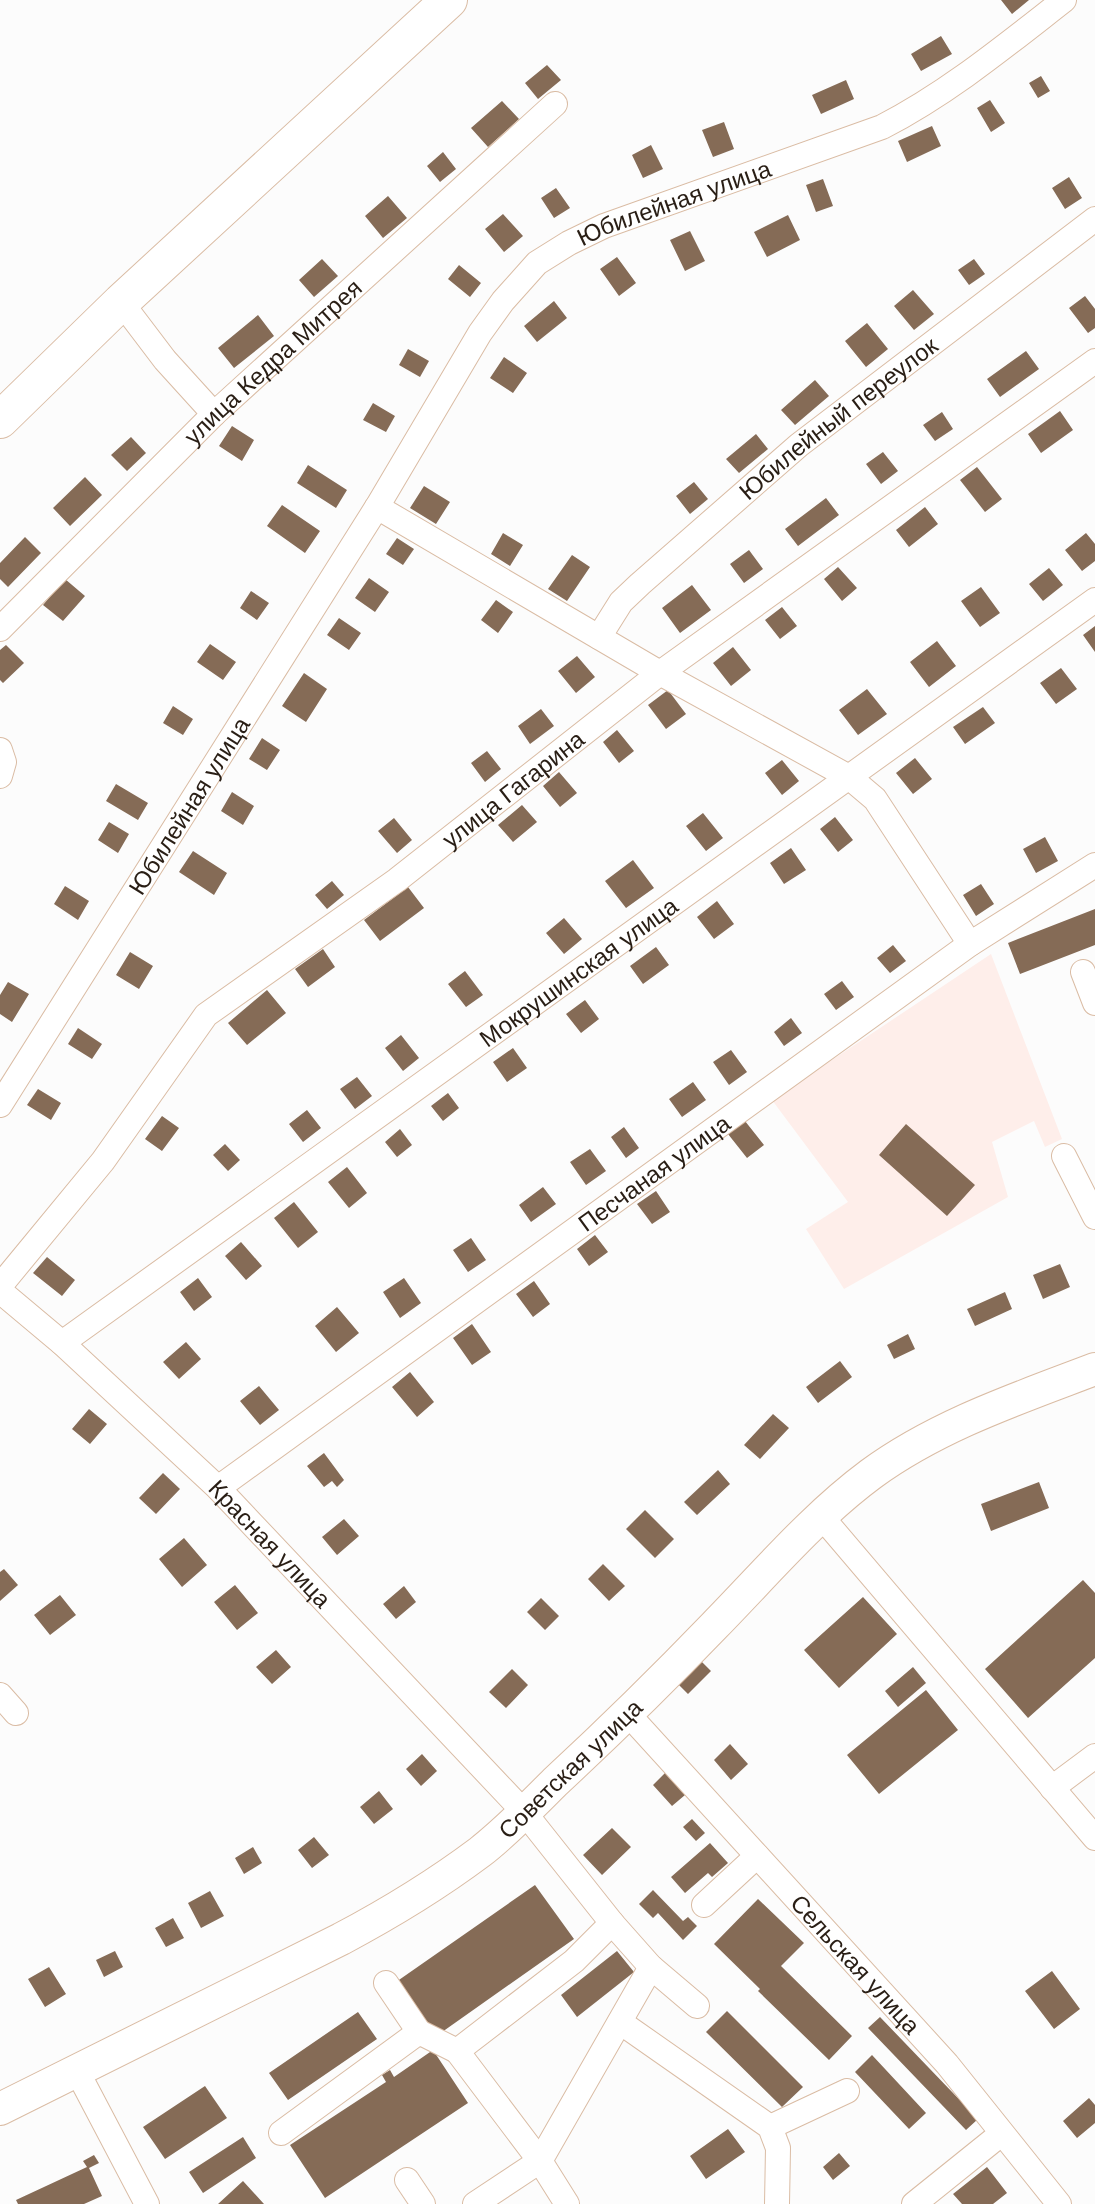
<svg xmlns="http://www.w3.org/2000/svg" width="1095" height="2204" font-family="Helvetica,sans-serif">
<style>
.education{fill:#feeeea}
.building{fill:#856b56}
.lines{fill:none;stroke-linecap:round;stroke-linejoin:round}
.minor-casing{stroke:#dabca4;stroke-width:26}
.major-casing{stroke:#dabca4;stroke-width:34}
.highway-casing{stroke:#dabca4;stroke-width:38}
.minor{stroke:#fff;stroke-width:24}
.major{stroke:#fff;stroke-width:32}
.highway{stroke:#fff;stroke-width:36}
.labels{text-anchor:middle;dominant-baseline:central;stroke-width:8;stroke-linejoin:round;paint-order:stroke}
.street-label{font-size:24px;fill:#291e15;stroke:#fff}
</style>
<rect width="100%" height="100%" fill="#fcfcfc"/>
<path class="education" d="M991,954L1062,1139L1045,1147L1034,1121L992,1142L1008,1197L844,1289L806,1229L848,1202L772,1100Z"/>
<path class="building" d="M1001,0H1029L1012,14Z
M941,36L952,54L921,71L911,54Z
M547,65L561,80L538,99L525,83Z
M1041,76L1050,91L1038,98L1029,83Z
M846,80L854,99L821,114L812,95Z
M990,100L1005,123L991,132L977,108Z
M502,101L519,119L488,147L471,128Z
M724,122L734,149L713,157L702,130Z
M932,126L941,146L907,162L898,141Z
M651,145L663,169L643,178L632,155Z
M443,152L456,169L440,182L427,166Z
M1069,177L1082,198L1065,209L1052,188Z
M823,179L833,206L816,212L806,185Z
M556,188L570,208L554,218L541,198Z
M388,196L407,218L383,238L365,216Z
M503,214L523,236L504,252L485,229Z
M788,215L800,240L767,257L754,232Z
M690,231L705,261L685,271L670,240Z
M617,257L636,283L619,296L600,269Z
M322,259L338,276L314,297L299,280Z
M974,259L985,274L969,285L958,270Z
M459,265L481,283L470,297L448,279Z
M913,290L934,314L914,330L894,306Z
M1085,296L1095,309V328L1088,333L1069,308Z
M554,301L567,318L537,342L524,326Z
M258,315L274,336L234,368L218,348Z
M867,323L888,349L866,367L845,341Z
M408,349L429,361L420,377L399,365Z
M1026,351L1039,369L1000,397L987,379Z
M504,357L527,373L513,393L490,378Z
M815,380L829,396L795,425L781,410Z
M373,403L395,416L386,432L363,420Z
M1060,411L1073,430L1041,453L1028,434Z
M942,412L953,429L935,441L923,425Z
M232,426L254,440L242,461L219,446Z
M756,434L768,449L739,473L726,459Z
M131,437L146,453L127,471L111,455Z
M883,452L898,471L881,484L866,464Z
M308,465L347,490L336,508L297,483Z
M977,467L1002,499L985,512L960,480Z
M85,477L102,495L70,526L53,508Z
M694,482L708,499L690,514L676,496Z
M424,486L450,502L436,524L410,508Z
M826,498L839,515L798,546L785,529Z
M282,505L320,531L305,553L267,526Z
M925,507L938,524L909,547L896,530Z
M503,533L523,545L510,566L491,554Z
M1086,533L1095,544V561L1082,571L1065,550Z
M25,537L41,553L8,587L0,579V563Z
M397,538L414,549L403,565L386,554Z
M749,550L763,569L744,583L730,564Z
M572,555L590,567L567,601L548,589Z
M838,567L857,588L842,601L824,579Z
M1049,568L1063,585L1043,601L1029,584Z
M369,578L389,592L375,612L355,598Z
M65,579L85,596L63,621L43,605Z
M692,585L711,610L680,633L662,608Z
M981,587L1000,613L980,627L961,601Z
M251,591L269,603L257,620L240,608Z
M496,600L513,612L498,633L481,620Z
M782,607L797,626L780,639L765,620Z
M339,618L361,633L349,650L327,635Z
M1095,626V652L1083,635Z
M937,641L956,666L929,687L910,662Z
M210,644L236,662L223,680L197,662Z
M6,645L24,663L3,683L0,680V650Z
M733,647L751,670L731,686L713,663Z
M577,656L595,677L576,693L558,671Z
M1061,668L1077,689L1056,704L1040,683Z
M304,673L327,689L306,722L282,706Z
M867,689L887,714L858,735L839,710Z
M668,690L686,714L666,729L648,705Z
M173,706L193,719L183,735L163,723Z
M983,707L995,723L965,744L953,727Z
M541,709L554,726L530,744L518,726Z
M617,730L634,751L619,763L603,742Z
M262,738L280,750L267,770L249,759Z
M487,751L501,769L485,782L471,763Z
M915,758L932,779L913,794L896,773Z
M782,760L799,781L782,795L765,773Z
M559,772L577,793L560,807L543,786Z
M116,784L148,803L138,820L106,801Z
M232,792L254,806L243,825L221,811Z
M522,805L537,822L513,842L498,825Z
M703,813L723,838L706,851L686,826Z
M835,817L853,840L838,852L820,829Z
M394,818L412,840L397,853L378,831Z
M109,822L129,834L118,853L98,840Z
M1045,837L1058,861L1036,873L1023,849Z
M791,848L806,870L784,884L770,863Z
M193,851L227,873L214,895L179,872Z
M633,860L654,888L626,908L605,881Z
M332,881L344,895L327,909L315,895Z
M981,884L994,904L976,916L963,895Z
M65,886L89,901L78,920L54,904Z
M408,887L424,908L380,941L364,920Z
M717,901L734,924L714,939L697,917Z
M1095,909V945L1020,974L1008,943Z
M564,918L582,939L564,954L546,933Z
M893,945L906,961L890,973L877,958Z
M656,947L669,965L643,984L630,966Z
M323,949L335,967L308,987L295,969Z
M130,952L153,966L139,989L116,975Z
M465,971L483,995L466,1007L448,984Z
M842,981L854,997L836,1010L824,994Z
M8,982L29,994L12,1022L0,1014V995Z
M267,990L286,1013L247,1045L228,1023Z
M585,1000L599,1019L581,1033L566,1014Z
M791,1018L802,1033L784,1046L774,1032Z
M78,1028L102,1044L92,1059L68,1044Z
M401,1035L419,1058L403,1071L385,1048Z
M513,1048L527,1068L507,1082L493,1062Z
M731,1050L747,1072L729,1085L713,1062Z
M357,1077L372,1096L355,1109L340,1089Z
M693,1082L706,1100L682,1117L669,1099Z
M38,1089L61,1103L51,1120L27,1105Z
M448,1093L459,1108L443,1121L431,1106Z
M307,1110L321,1128L303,1142L289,1124Z
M162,1116L179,1128L162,1151L145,1139Z
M745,1121L764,1145L747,1158L728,1134Z
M906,1124L975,1185L947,1216L879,1155Z
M624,1127L639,1148L626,1158L611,1137Z
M400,1129L412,1145L397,1157L385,1142Z
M225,1144L240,1160L228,1171L213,1155Z
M590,1149L606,1171L586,1185L570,1162Z
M347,1167L367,1193L349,1208L328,1182Z
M543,1187L556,1204L531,1222L519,1205Z
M656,1191L670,1212L652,1224L637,1204Z
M294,1202L318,1232L298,1248L274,1218Z
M595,1235L608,1252L589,1266L577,1249Z
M471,1238L486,1260L468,1272L453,1250Z
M241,1242L262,1266L246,1280L225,1256Z
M47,1257L75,1280L62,1296L33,1273Z
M1060,1264L1070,1287L1043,1299L1033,1275Z
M198,1278L212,1297L194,1311L180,1292Z
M404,1278L421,1303L400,1318L383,1292Z
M534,1281L550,1304L533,1317L516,1294Z
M1005,1292L1012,1309L975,1326L967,1309Z
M337,1307L359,1333L336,1352L315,1326Z
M472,1324L491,1352L472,1365L453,1338Z
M908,1334L915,1349L894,1359L887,1345Z
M186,1342L201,1359L179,1379L163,1362Z
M840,1361L852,1377L818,1403L806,1387Z
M410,1372L434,1402L417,1417L392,1387Z
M259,1386L279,1410L260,1425L240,1401Z
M89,1409L107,1424L90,1444L72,1429Z
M773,1414L789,1428L760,1459L744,1445Z
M324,1453L344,1480L337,1487L332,1481L324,1487L307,1466Z
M718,1470L730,1484L697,1515L684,1502Z
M163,1473L180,1489L156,1514L139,1498Z
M1039,1482L1049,1508L991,1531L981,1504Z
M645,1510L674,1539L655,1558L626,1529Z
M344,1519L359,1536L337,1555L322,1537Z
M184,1538L207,1565L182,1587L159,1559Z
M603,1564L625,1586L609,1601L588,1579Z
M4,1569L18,1585L0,1601V1572Z
M1083,1580L1095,1593V1658L1028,1718L985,1669Z
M235,1585L258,1613L237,1630L214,1602Z
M404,1586L416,1602L396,1619L383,1604Z
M60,1595L76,1615L50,1635L34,1615Z
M863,1597L897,1634L839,1688L804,1650Z
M541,1598L559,1616L545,1630L527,1612Z
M276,1650L291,1667L272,1684L256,1667Z
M700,1660L711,1671L688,1694L677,1683Z
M913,1667L926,1683L898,1707L885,1691Z
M512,1669L528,1685L506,1708L489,1692Z
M926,1690L958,1730L879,1794L847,1755Z
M730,1744L748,1764L731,1780L714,1760Z
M422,1754L437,1771L421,1786L406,1769Z
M665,1773L685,1795L672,1806L653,1785Z
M379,1791L393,1809L374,1824L360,1807Z
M692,1819L705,1833L696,1841L683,1827Z
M612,1828L631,1847L602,1875L583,1855Z
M314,1837L329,1855L312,1868L298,1850Z
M710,1843L728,1863L712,1877L708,1873L685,1893L671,1877Z
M253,1847L262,1863L244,1874L235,1858Z
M535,1885L574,1939L435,2037L396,1982Z
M653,1890L683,1921L688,1917L697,1926L683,1940L658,1913L653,1918L639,1904Z
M210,1891L224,1916L201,1928L188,1903Z
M758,1899L804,1943L781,1966L852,2036L829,2060L758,1991L760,1989L714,1944Z
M173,1918L184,1938L166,1947L155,1928Z
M115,1951L123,1967L104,1977L96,1960Z
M617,1951L634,1972L577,2017L561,1995Z
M49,1967L66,1994L45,2007L28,1979Z
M1052,1971L1080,2009L1054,2029L1025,1991Z
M727,2011L803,2087L782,2107L706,2032Z
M358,2012L377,2039L288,2100L269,2073Z
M880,2017L978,2119L966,2130L868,2028Z
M433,2050L468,2103L325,2198L290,2145L386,2082L382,2075L390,2070L394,2077Z
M872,2055L926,2113L909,2129L855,2072Z
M205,2086L227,2118L165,2159L143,2127Z
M1089,2098L1095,2105V2123L1077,2138L1063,2121Z
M728,2129L745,2152L706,2179L690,2156Z
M243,2137L256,2158L203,2193L189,2172Z
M839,2153L850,2166L833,2180L823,2167Z
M94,2155L99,2163L89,2168L102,2196L84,2204H18L16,2200L87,2167L83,2161Z
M987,2167L1007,2193L993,2204H962L953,2194Z
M243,2181L264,2204H218Z"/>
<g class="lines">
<g class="minor-casing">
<g id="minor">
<path d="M121,302L165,360L214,414"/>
<path d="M377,507L660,673L849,777L875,799L970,944"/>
<path id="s1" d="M0,629L214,414L555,104"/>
<path id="s2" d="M599,637L621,602L640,584L799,445L1095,219"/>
<path d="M0,750L4,762L0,776"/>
<path d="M1083,972L1095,1003"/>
<path id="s3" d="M0,1105L377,507L480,333L503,301L537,263L569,243L604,226L882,127C948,93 1005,46 1064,0"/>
<path d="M1064,1156L1095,1217"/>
<path id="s4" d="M0,1286L103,1161L206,1015L397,880L660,673L1095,361"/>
<path id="s5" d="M0,1291L62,1343L218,1488L524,1812L612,1923L651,1967L697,2006"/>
<path id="s6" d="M62,1343L1095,600"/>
<path id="s7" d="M218,1488L970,944L1095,865"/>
<path d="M821,1516L1095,1838"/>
<path d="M0,1695L16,1713"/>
<path id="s8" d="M628,1714L947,2064L1059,2204"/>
<path d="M1052,1788L1095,1756"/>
<path d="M704,1905L757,1856"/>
<path d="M386,1983L419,2032"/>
<path d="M620,2022L770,2127L778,2148L777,2204"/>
<path d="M77,2071L147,2204"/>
<path d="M770,2127L847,2091"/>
<path d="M281,2133L419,2032L457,2051"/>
<path d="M407,2180L423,2204"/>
<path d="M475,2204L540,2161L651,1967"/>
<path d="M567,2204L540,2161L457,2051L574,1961L612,1923"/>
<path d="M914,2204L1001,2134"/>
</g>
</g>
<g class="major-casing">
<g id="major">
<path id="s9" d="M0,2109L341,1939C390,1913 436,1885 480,1852C507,1831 531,1806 555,1782C610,1731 663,1679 715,1625C765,1574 813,1517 871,1474C938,1425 1019,1398 1095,1369"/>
</g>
</g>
<g class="highway-casing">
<path id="highway" d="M0,420L121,302L449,0"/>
</g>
<use href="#minor" class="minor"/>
<use href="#major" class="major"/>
<use href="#highway" class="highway"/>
</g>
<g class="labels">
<g class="street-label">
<text stroke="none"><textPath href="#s3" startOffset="1150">Юбилейная улица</textPath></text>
<text stroke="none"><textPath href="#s1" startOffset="382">улица Кедра Митрея</textPath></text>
<text stroke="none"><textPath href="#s2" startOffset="326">Юбилейный переулок</textPath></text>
<text stroke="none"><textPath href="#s4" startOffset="722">улица Гагарина</textPath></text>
<text stroke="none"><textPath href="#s3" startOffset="354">Юбилейная улица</textPath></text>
<text stroke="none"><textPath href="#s6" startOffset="636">Мокрушинская улица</textPath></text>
<text stroke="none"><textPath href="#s7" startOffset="538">Песчаная улица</textPath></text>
<text stroke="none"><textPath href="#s5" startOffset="370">Красная улица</textPath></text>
<text stroke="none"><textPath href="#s9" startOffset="668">Советская улица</textPath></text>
<text stroke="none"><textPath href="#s8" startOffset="338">Сельская улица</textPath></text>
</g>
</g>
</svg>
